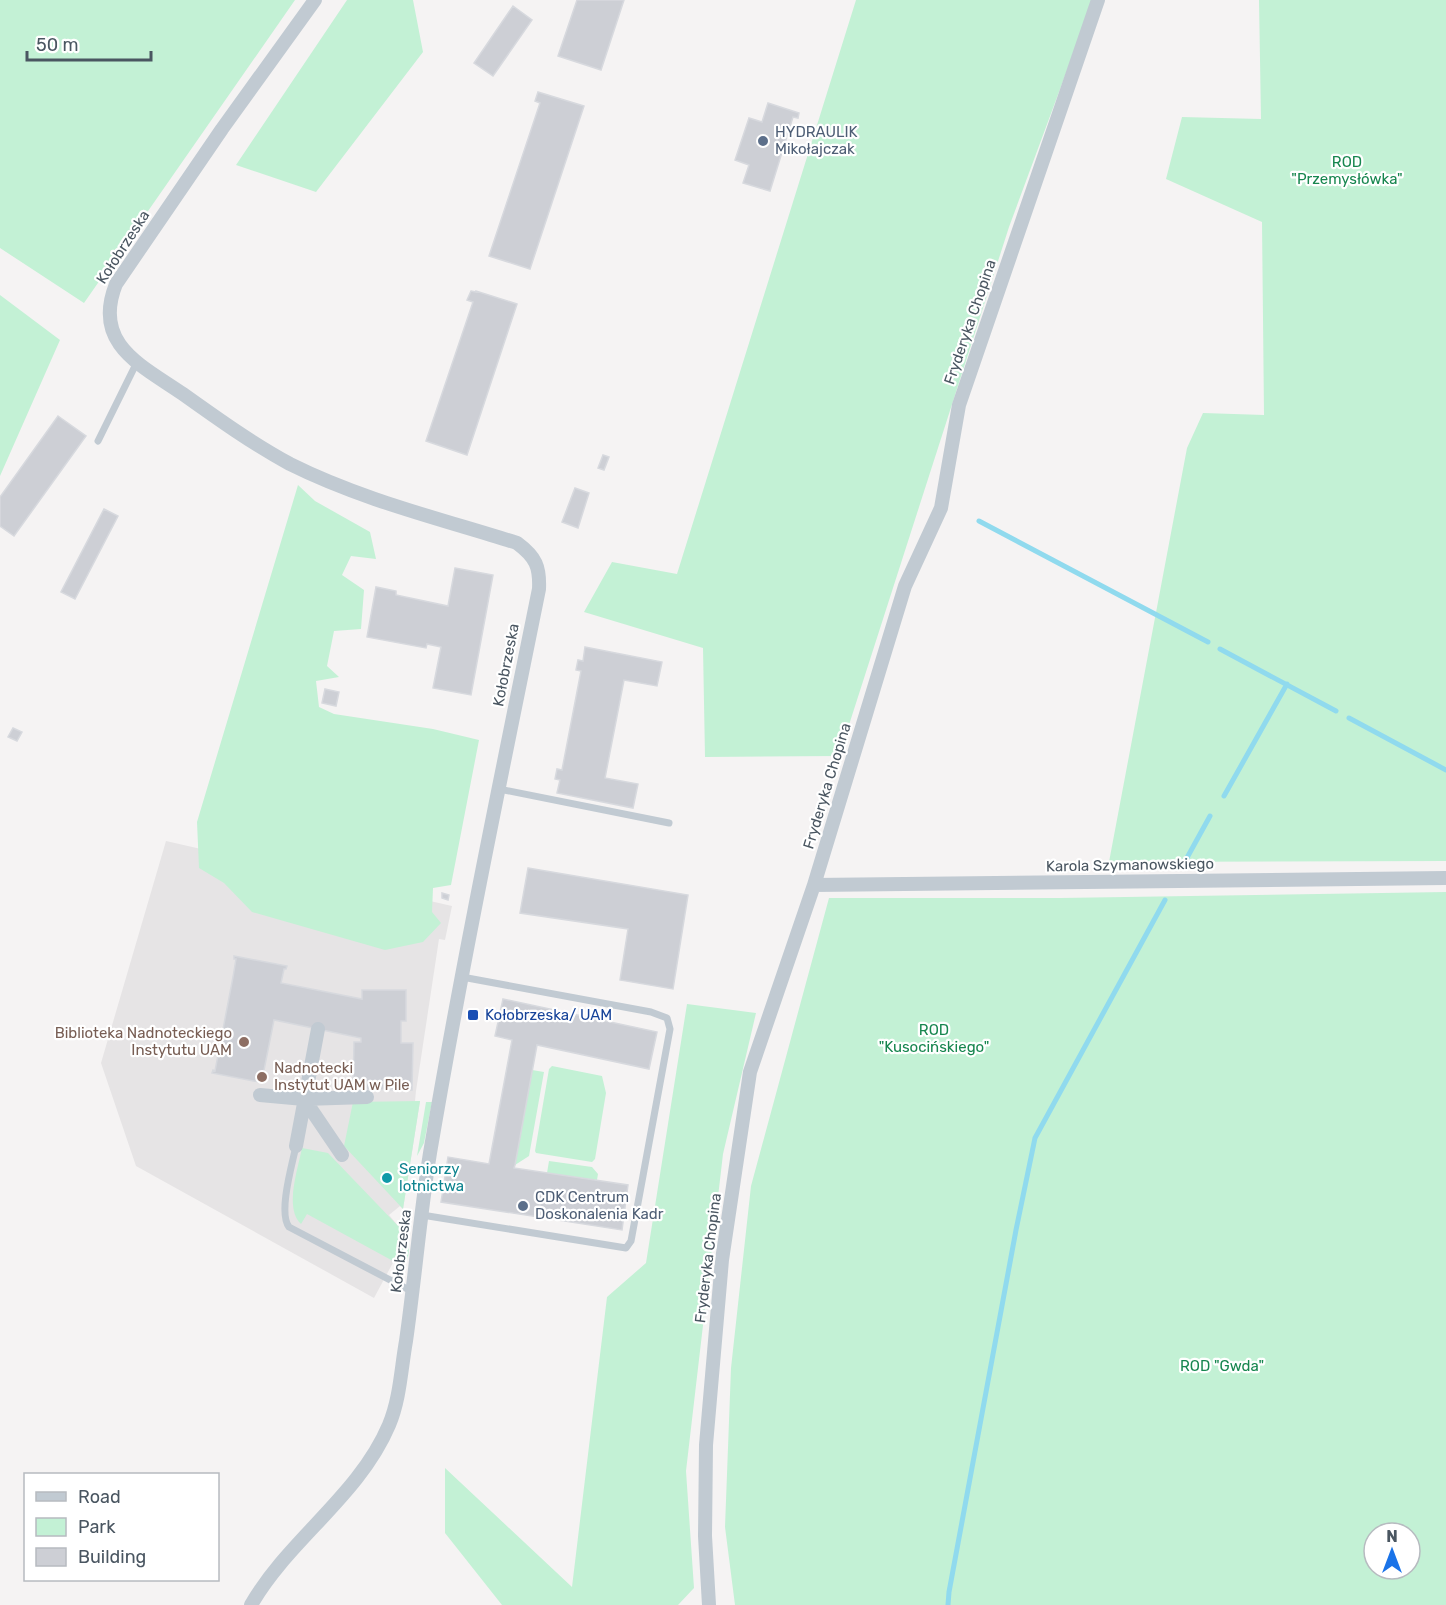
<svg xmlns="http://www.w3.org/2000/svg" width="1446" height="1605" font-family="Rubik,sans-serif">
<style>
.education{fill:#e6e4e5}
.green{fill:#c3f1d5;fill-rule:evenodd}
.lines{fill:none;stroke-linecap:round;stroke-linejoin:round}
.stream{stroke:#90daee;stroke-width:5}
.building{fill:#cdcfd5;stroke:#d7d9de;stroke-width:1.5}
.lane{stroke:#c1cad2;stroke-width:7}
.street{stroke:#c1cad2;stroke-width:14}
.service-dot{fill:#5c6f8a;stroke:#fff;stroke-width:2}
.transit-dot{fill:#1a4fb4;stroke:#fff;stroke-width:2}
.education-dot{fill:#8d6e63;stroke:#fff;stroke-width:2}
.culture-dot{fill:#0f9aa8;stroke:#fff;stroke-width:2}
.labels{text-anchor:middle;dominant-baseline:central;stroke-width:4.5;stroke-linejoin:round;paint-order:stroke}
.service-label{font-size:15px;fill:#4e5e75;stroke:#fff;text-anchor:start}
.park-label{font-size:15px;fill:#17864f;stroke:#fff}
.street-label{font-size:15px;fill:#4a5661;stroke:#fff}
.transit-label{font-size:15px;fill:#164399;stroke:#fff;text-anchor:start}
.education-label{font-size:15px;fill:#785e54;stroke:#fff;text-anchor:end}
.culture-label{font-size:15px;fill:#0d838f;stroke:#fff;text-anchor:start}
</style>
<rect width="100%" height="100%" fill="#f5f3f3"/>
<path class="education" d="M166,841L452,906L445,940L439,939L416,1091L415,1101H420L403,1209L400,1206L389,1215L400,1228L396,1257L374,1298L136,1166L101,1063Z"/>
<path class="green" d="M0,0H295L84,303L0,248Z
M347,0H413L423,52L316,192L236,165Z
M856,0H1093L1009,227L839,756L705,757L703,648L584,612L612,562L677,574Z
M1259,0H1446V861L1109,862L1187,448L1203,413L1264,415L1262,222L1166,179L1182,117L1261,119Z
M0,295L60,340L0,476Z
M298,485L315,501L370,532L376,559L351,556L342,575L364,590L361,629L334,631L327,666L339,677L316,681L319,707L334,714L433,729L479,740L451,885L433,888L432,912L441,923L423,942L385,950L252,912L224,883L199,868L197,822Z
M1446,892V1605H735L725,1527L731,1368L751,1186L829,898H1060ZM1374,1533H1410V1569H1374Z
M687,1004L756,1013L723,1154L686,1471L694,1588L678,1605H502L445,1533V1468L572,1587L607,1297L646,1263Z
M552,1066L602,1076L606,1093L595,1159L592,1162L536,1153L535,1151L549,1069Z
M532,1070L544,1072L529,1156L515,1165Z
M420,1101L403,1209L344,1146L353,1102Z
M426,1102H432L424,1143L417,1156Z
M302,1148L328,1153L400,1228L396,1257L393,1261L307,1214L301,1224C284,1208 298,1169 302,1148Z
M549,1161L592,1167L598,1174L597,1180L547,1173Z
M404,1232C412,1244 410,1265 398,1273Z"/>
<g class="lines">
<path class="stream" d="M979,521L1208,642
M1220,649L1336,711
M1349,718L1446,770
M1224,796L1287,684
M1183,865L1210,816
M948,1605L949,1592L1016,1230L1035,1138L1165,900"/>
</g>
<path class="building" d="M577,0H624L601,70L558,56Z
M513,6L532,20L493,76L474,63Z
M538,92L584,106L530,269L489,256L540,103L535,101Z
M768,103L799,113L798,118L793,117L770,191L743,183L749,165L735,160L749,118L762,122Z
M471,291L476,292V291L517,304L467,455L426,441L473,302L467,300Z
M58,416L86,436L14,536L0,526V497Z
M603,455L609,457L604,470L598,468Z
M575,488L589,493L578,528L562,522Z
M104,509L118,516L75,599L61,592Z
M455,568L493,575L471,695L433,688L441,647L427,644L426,648L367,637L376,587L396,591V595L448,606Z
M585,647L662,662L657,686L624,680L605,778L638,784L633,808L557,793L560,780L555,779L557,769L562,770L581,671L576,670L578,660L583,661Z
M325,689L339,692L336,706L322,703Z
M13,728L22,732L17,741L8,737Z
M528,868L688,895L673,989L620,980L628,929L520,913Z
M442,893L449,895L448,900L442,898Z
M234,956L287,966L286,969H284L281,983L362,999V990H406V1021H401V1043H413L412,1090L353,1089L354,1042H361V1038L274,1020L262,1080H265L264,1083L212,1073L213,1070L215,1071L233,977L236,959H234Z
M503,999L657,1032L649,1069L537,1045L515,1165L514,1168L628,1185L622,1230L441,1202L448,1157L489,1164L512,1040L495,1036Z"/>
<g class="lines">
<path class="lane" d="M98,441L137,362
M499,789L669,823
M296,1146C292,1165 278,1213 289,1227L413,1292
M422,1215L626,1248L631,1241L670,1029L667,1018L651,1012L462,977"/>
<path class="street" d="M814,885L1446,878
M260,1095L304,1099L367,1097
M304,1099L342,1155
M296,1146L318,1029
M251,1605C288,1540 359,1496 389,1425C400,1399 401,1369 406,1341C415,1278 420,1215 430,1153C462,964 501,777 539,589C540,567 536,557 517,543C441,519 362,500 290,464C253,444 218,419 183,394C141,365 92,344 116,284L222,129L315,0
M709,1605L705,1536L706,1445L722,1260L750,1072L814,885L905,586L941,508L959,405L1098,0"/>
</g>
<g class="service-dot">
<circle cx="763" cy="141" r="6"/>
<circle cx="523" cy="1206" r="6"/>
</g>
<rect class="transit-dot" x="467" y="1009" width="12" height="12" rx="3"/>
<g class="education-dot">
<circle cx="244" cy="1042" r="6"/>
<circle cx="262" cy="1077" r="6"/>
</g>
<circle class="culture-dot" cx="387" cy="1178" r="6"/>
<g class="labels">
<g class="service-label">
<text x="775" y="132">HYDRAULIK<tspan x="775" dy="17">Mikołajczak</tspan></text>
<text x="535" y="1197">CDK Centrum<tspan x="535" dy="17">Doskonalenia Kadr</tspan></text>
</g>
<g class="park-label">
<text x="1347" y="162">ROD<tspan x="1347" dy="17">"Przemysłówka"</tspan></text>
<text x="934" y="1030">ROD<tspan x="934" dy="17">"Kusocińskiego"</tspan></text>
<text x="1222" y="1366">ROD "Gwda"</text>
</g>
<g class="street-label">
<text transform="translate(123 247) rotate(-57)">Kołobrzeska</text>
<text transform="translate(970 322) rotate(-71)">Fryderyka Chopina</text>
<text transform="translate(506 665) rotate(-79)">Kołobrzeska</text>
<text transform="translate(827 786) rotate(-73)">Fryderyka Chopina</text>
<text transform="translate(1130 865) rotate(-1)">Karola Szymanowskiego</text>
<text transform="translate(401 1251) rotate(-83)">Kołobrzeska</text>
<text transform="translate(708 1258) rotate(-83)">Fryderyka Chopina</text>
</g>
<g class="transit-label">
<text x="485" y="1015">Kołobrzeska/ UAM</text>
</g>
<g class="education-label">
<text x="232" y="1033">Biblioteka Nadnoteckiego<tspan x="232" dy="17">Instytutu UAM</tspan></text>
<text x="274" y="1068" text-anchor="start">Nadnotecki<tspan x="274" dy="17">Instytut UAM w Pile</tspan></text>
</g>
<g class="culture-label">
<text x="399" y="1169">Seniorzy<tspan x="399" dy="17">lotnictwa</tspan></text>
</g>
</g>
<rect x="24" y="1473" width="195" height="108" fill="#ffffff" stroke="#b7bbc0" stroke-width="1.5"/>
<rect x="36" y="1492" width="30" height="9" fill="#c1cad2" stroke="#b7bbc0" stroke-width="1.5"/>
<text x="78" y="1503" font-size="18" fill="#4a5661">Road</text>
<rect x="36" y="1518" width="30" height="18" fill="#c3f1d5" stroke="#b7bbc0" stroke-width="1.5"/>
<text x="78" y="1533" font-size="18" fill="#4a5661">Park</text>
<rect x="36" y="1548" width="30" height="18" fill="#cdcfd5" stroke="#b7bbc0" stroke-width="1.5"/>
<text x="78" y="1563" font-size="18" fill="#4a5661">Building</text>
<g transform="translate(1392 1551)"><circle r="28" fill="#ffffff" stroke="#b7bbc0" stroke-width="1.5"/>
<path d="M0-4.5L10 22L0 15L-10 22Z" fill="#1a73e8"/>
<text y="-9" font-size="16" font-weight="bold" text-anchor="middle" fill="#4a5661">N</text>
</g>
<path d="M27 51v9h124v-9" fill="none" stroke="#4a5661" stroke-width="3"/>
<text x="36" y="51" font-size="18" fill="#4a5661" stroke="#ffffff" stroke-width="4.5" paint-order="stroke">50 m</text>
</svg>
